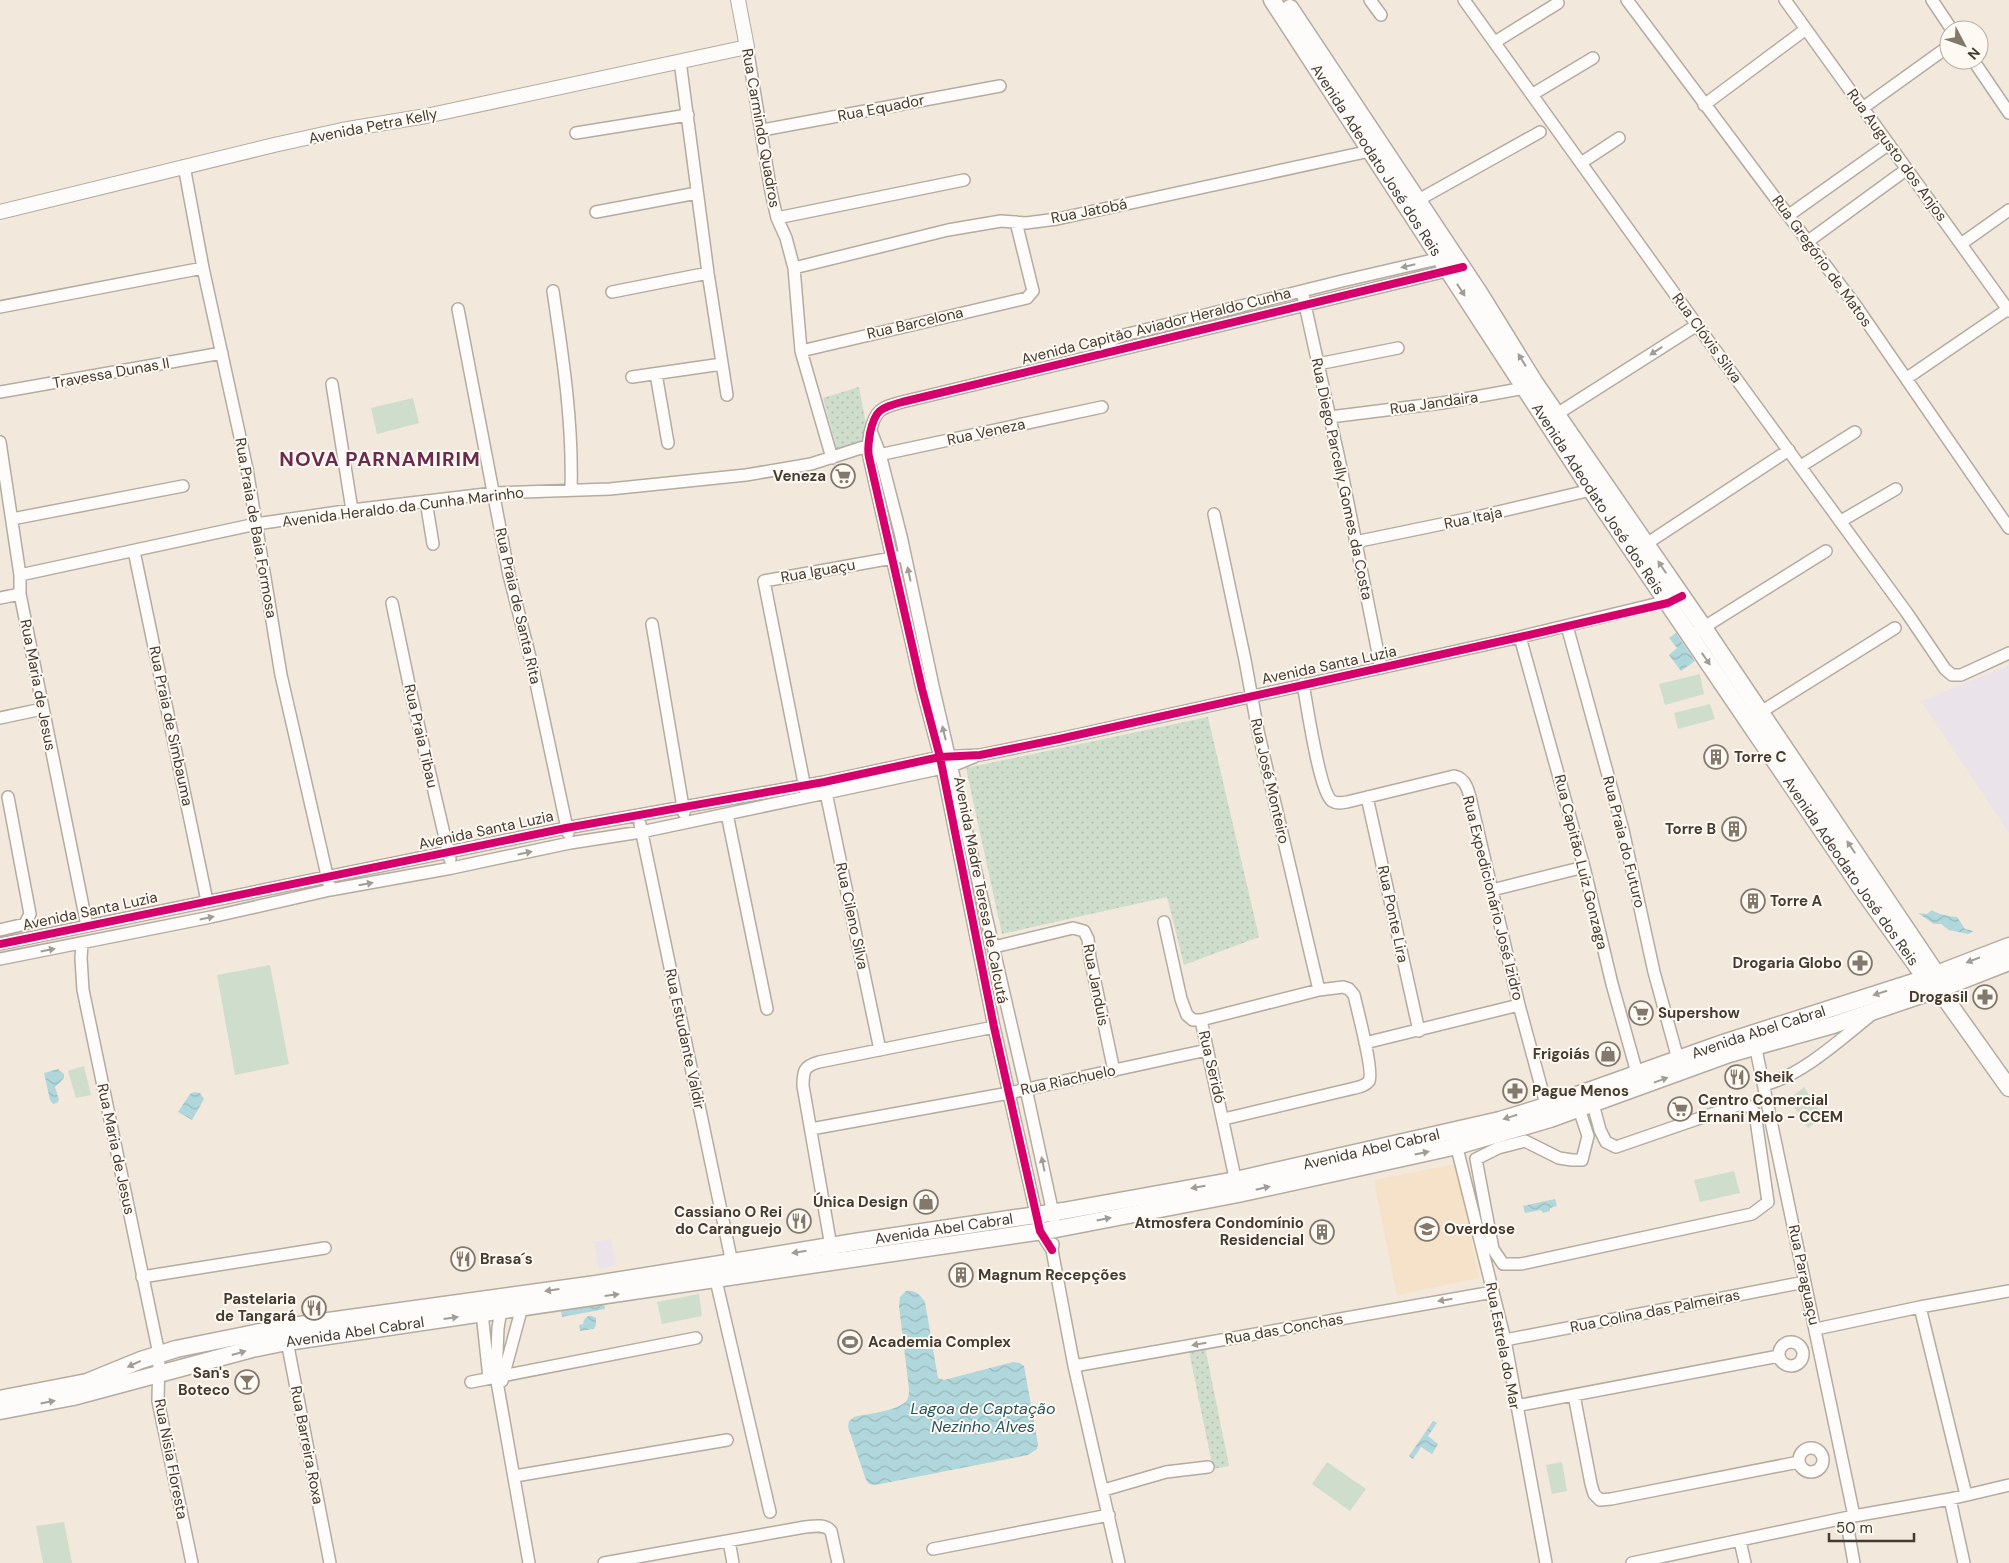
<svg xmlns="http://www.w3.org/2000/svg" width="2009" height="1563" font-family="'DM Sans',sans-serif">
<style>
.commercial{fill:#ebe3ea}
.built{fill:#f6e1c9}
.grass{fill:url(#grass-dots)}
.garden{fill:#cfddcd}
.water{fill:url(#water-waves)}
.lines{fill:none;stroke-linecap:round;stroke-linejoin:round}
.minor-casing{stroke:#b4aba1;stroke-width:14}
.tertiary-casing{stroke:#b4aba1;stroke-width:16}
.secondary-casing{stroke:#b4aba1;stroke-width:19}
.minor{stroke:#fdfcfa;stroke-width:11}
.tertiary{stroke:#fdfcfa;stroke-width:14}
.secondary{stroke:#fdfcfa;stroke-width:16}
.cycleway-casing{stroke:#fef9f3;stroke-width:11}
.cycleway{stroke:#d6006c;stroke-width:8}
.oneway{fill:#a19c95}
.labels{text-anchor:middle;dominant-baseline:central;stroke-width:4;stroke-linejoin:round;paint-order:stroke}
.street-label{font-size:15px;fill:#453b30;stroke:#fef9f3}
.poi-label{font-size:15px;font-weight:bold;fill:#453b30;stroke:#fef9f3;text-anchor:end}
.water-label{font-size:16px;font-style:italic;fill:#22565e;stroke:#fef9f3}
.district-label{font-size:20px;font-weight:bold;letter-spacing:1px;fill:#6b2b4c;stroke:#fef9f3}
</style>
<defs>
<pattern id="grass-dots" width="8" height="8" patternUnits="userSpaceOnUse" patternTransform="scale(1.25)"><rect width="8" height="8" fill="#cfddcd"/><path d="M2 2h.1M6 6h.1" fill="none" stroke="#b3bfb0" stroke-width="1.8" stroke-linecap="round"/></pattern>
<pattern id="water-waves" width="16" height="10" patternUnits="userSpaceOnUse" patternTransform="scale(1.25)"><rect width="16" height="10" fill="#b0d7db"/><path d="M0 5q4-4 8 0t8 0" fill="none" stroke="#99b9bc"/></pattern>
</defs>
<rect width="100%" height="100%" fill="#f3e8dc"/>
<path class="commercial" d="M2009,665V833L1921,701Z
M611,1239L617,1265L599,1269L594,1242Z"/>
<path class="built" d="M1456,1164L1479,1278L1397,1295L1374,1180Z"/>
<path class="grass" d="M859,387L869,440L837,449L823,398Z
M1208,717L1259,937L1184,965L1167,897L1002,934L966,768Z
M1205,1347L1229,1466L1213,1469L1189,1351Z"/>
<path class="garden" d="M413,398L419,423L377,434L371,408Z
M1700,674L1704,694L1665,705L1659,684Z
M1710,704L1715,719L1678,729L1674,713Z
M270,965L289,1064L235,1075L217,975Z
M84,1066L91,1095L76,1098L68,1071Z
M1804,1087L1824,1117L1808,1128L1789,1099Z
M1734,1171L1740,1193L1700,1202L1694,1180Z
M699,1294L702,1316L662,1324L657,1302Z
M1327,1462L1366,1489L1350,1511L1312,1484Z
M1562,1462L1567,1491L1552,1494L1546,1465Z
M64,1522L72,1563H43L36,1526Z"/>
<path class="water" d="M1676,633L1695,661L1681,671L1669,655L1677,648L1669,638Z
M1932,910C1937,914 1951,917 1957,917L1965,929L1974,931L1968,934L1963,933L1949,930L1941,924H1934L1918,913L1927,914Z
M58,1069L64,1074V1078L55,1087L59,1100L57,1103L53,1104L50,1100L44,1073Z
M194,1092L200,1093L204,1099L192,1120L178,1112L190,1094Z
M1555,1199L1557,1206L1550,1208V1211L1543,1213L1541,1210L1525,1213L1523,1206Z
M906,1291C916,1290 919,1294 925,1302L938,1378L944,1380L1013,1362L1020,1363L1024,1366L1038,1444L1037,1449L1028,1455L875,1485L869,1484L866,1480L848,1427L849,1421L854,1417C867,1414 894,1411 904,1403C909,1400 909,1394 909,1389L899,1306L900,1297Z
M604,1303L605,1309L562,1317L561,1311Z
M588,1316H592L596,1318V1325L594,1329L580,1331L579,1325L583,1324L584,1320Z
M1433,1421L1437,1423L1428,1436L1438,1444L1432,1454L1421,1447L1413,1459L1409,1456Z"/>
<g class="lines">
<g class="minor-casing">
<path id="minor" d="M1370,0L1381,15
M1464,0L1697,325L1907,613L1945,669L1952,675H1961L2009,653
M1627,0L1856,306L2009,528
M1785,0L2009,311
M1932,0L1952,30
M1495,42L1558,3
M747,47L771,192L777,218L786,238L794,268L801,351L832,458
M1973,60L2009,113
M680,61L708,273L727,395
M1533,94L1593,58
M1704,105L1806,29
M1864,107L1949,46
M762,130L1000,86
M576,133L688,115
M1581,163L1619,138
M184,166L203,268L247,469L281,675L329,884
M1413,203L1540,132
M596,212L697,193
M1789,215L1889,144
M777,218L964,180
M1807,242L1907,169
M1961,244L2009,210
M794,268L948,230L1001,221L1026,223L1057,219L1370,151L1376,148
M553,291C563,358 573,423 571,490
M1302,291L1341,468L1381,668
M612,292L708,273
M0,307L203,268
M458,309L509,575L533,669L568,833
M801,351L1027,298L1033,291L1016,222
M1097,355L1111,341L1120,336L1342,281L1446,257
M1318,364L1398,348
M656,374L668,443
M632,377L722,364
M1907,378L2008,309
M332,384L352,510
M0,392L222,353
M1557,414L1697,325
M1330,417L1442,403L1525,388L1529,386
M871,431L880,454L901,536L933,686L1026,1089L1054,1218
M0,442L20,575V594L87,926
M874,456L1102,407
M1801,466L1855,432
M426,501L433,544
M1214,514L1245,660L1258,731L1319,990
M12,519L183,486
M1841,521L1896,489
M1355,542L1481,516L1591,490
M1640,548L1789,450
M134,551L207,901
M20,575L256,524L352,510L494,493L610,489L746,475L811,464L873,444
M0,598L20,594
M392,603L410,689L450,859
M652,624L684,813
M1567,626L1623,830L1654,972L1678,1059
M1698,631L1826,551
M1520,637L1584,867L1612,984L1639,1080
M1303,684C1307,704 1319,791 1332,801C1337,804 1342,803 1347,802L1454,776C1468,778 1470,798 1473,810L1519,1005L1548,1112
M1756,715L1895,628
M0,718L42,709
M825,788L880,1050
M806,793L764,581L898,557
M1367,797L1419,1031
M727,814L767,1009
M640,824L732,1263
M1492,890L1584,867
M1164,922L1181,999L1187,1015L1193,1020H1201L1319,990L1343,987L1349,989L1354,995C1357,1008 1374,1072 1369,1081C1366,1085 1360,1087 1355,1088L1224,1119
M0,930L25,924L30,914L8,797
M0,944L566,828L824,782L940,757L980,755L1059,739L1520,637L1672,600
M82,944L81,958L83,990L159,1354L158,1401L192,1563
M994,947L1073,928L1084,931L1088,939L1090,958L1114,1071
M0,959L211,917L330,890L452,868L570,843L641,832L826,793L952,766L974,757
M1201,1020L1237,1187
M1754,1040L1854,1516
M1365,1043L1519,1005
M1764,1085C1802,1075 1840,1040 1871,1015
M1579,1109L1588,1136L1582,1160H1572L1559,1158L1525,1141L1498,1148L1476,1159L1493,1249L1503,1264H1521L1752,1214L1768,1202L1755,1113L1750,1107L1741,1104L1616,1147L1606,1142L1600,1130L1593,1104
M811,1129L1009,1093L1207,1050
M1455,1140L1505,1340L1546,1563
M1053,1244L1052,1250L1074,1366L1119,1563
M1052,1250L1040,1231L994,1027L940,757L922,689L869,457C867,448 869,442 870,433C875,410 880,408 902,402L1455,269
M832,1252L803,1086C803,1071 804,1066 819,1062L994,1027
M714,1272L770,1512
M142,1277L325,1248
M1920,1307L1966,1495
M501,1310L498,1328L496,1376L529,1563
M482,1313L489,1378
M1816,1329L1920,1307L2009,1291
M286,1336L330,1563
M1505,1340L1805,1282
M1779 1354a12 12 0 1 1 24 0a12 12 0 1 1-24 0Z
M1074,1366L1493,1292
M502,1381L522,1307
M471,1382L696,1338
M1574,1395L1591,1484L1594,1494L1600,1500L1611,1499L1799,1462
M1516,1406L1779,1356
M1799 1460a12 12 0 1 1 24 0a12 12 0 1 1-24 0Z
M515,1476L727,1440
M1104,1490L1166,1472L1208,1467
M1950,1499L1964,1563
M1846,1518L1854,1563
M729,1541L733,1563
M1740,1541L1745,1563
M933,1549L1109,1515
M604,1563L805,1527C814,1526 825,1524 831,1531L838,1563
M1632,1563L1854,1516L1950,1499L2009,1485"/>
</g>
<g class="tertiary-casing">
<path id="tertiary" d="M0,212L274,145L342,130L426,116L747,47L738,0"/>
</g>
<g class="secondary-casing">
<g id="secondary">
<path id="s1" d="M1272,0L1591,490L1861,888L1934,990L1947,1001L2009,1088"/>
<path d="M1290,8L1480,294L1535,383L1704,628L1942,982"/>
<path id="s2" d="M0,1399L87,1382L141,1360L176,1349L285,1327L596,1284L855,1242L1063,1211L1236,1180L1500,1120L1546,1106L1726,1042L1926,978L2009,946"/>
<path id="s3" d="M0,1411L73,1397L252,1349L287,1342L1056,1229L1238,1194L1457,1146L1550,1119L1729,1054L1833,1025L1945,987L2009,962"/>
</g>
</g>
<use href="#minor" class="minor"/>
<use href="#tertiary" class="tertiary"/>
<use href="#secondary" class="secondary"/>
<g class="cycleway-casing">
<path id="cycleway" d="M0,944L566,828L824,782L940,757L980,755L1059,739L1520,637L1668,603L1682,596
M1052,1250L1040,1231L994,1027L940,757L922,689L869,457C867,448 869,442 870,433C875,410 880,408 902,402L1463,267"/>
</g>
<use href="#cycleway" class="cycleway"/>
</g>
<defs><path id="oneway-solid" d="M-6-.8H1V-3.2L6.5 0L1 3.2V.8H-6Z" transform="scale(1.25)"/></defs>
<g class="oneway">
<use href="#oneway-solid" transform="translate(1408 266) rotate(167)"/>
<use href="#oneway-solid" transform="translate(1461 290) rotate(57)"/>
<use href="#oneway-solid" transform="translate(1656 351) rotate(147)"/>
<use href="#oneway-solid" transform="translate(1522 360) rotate(-122)"/>
<use href="#oneway-solid" transform="translate(1662 567) rotate(-124)"/>
<use href="#oneway-solid" transform="translate(909 574) rotate(-102)"/>
<use href="#oneway-solid" transform="translate(1706 659) rotate(55)"/>
<use href="#oneway-solid" transform="translate(944 733) rotate(-104)"/>
<use href="#oneway-solid" transform="translate(1851 847) rotate(-124)"/>
<use href="#oneway-solid" transform="translate(525 853) rotate(-12)"/>
<use href="#oneway-solid" transform="translate(366 884) rotate(-10)"/>
<use href="#oneway-solid" transform="translate(207 918) rotate(-12)"/>
<use href="#oneway-solid" transform="translate(48 950) rotate(-11)"/>
<use href="#oneway-solid" transform="translate(1973 960) rotate(159)"/>
<use href="#oneway-solid" transform="translate(1880 993) rotate(162)"/>
<use href="#oneway-solid" transform="translate(1661 1080) rotate(-20)"/>
<use href="#oneway-solid" transform="translate(1510 1117) rotate(163)"/>
<use href="#oneway-solid" transform="translate(1422 1153) rotate(-12)"/>
<use href="#oneway-solid" transform="translate(1043 1164) rotate(-102)"/>
<use href="#oneway-solid" transform="translate(1198 1187) rotate(170)"/>
<use href="#oneway-solid" transform="translate(1263 1188) rotate(-13)"/>
<use href="#oneway-solid" transform="translate(1104 1219) rotate(-11)"/>
<use href="#oneway-solid" transform="translate(799 1252) rotate(171)"/>
<use href="#oneway-solid" transform="translate(552 1290) rotate(172)"/>
<use href="#oneway-solid" transform="translate(612 1295) rotate(-7)"/>
<use href="#oneway-solid" transform="translate(1445 1300) rotate(171)"/>
<use href="#oneway-solid" transform="translate(451 1318) rotate(-8)"/>
<use href="#oneway-solid" transform="translate(1199 1344) rotate(170)"/>
<use href="#oneway-solid" transform="translate(239 1353) rotate(-16)"/>
<use href="#oneway-solid" transform="translate(134 1364) rotate(155)"/>
<use href="#oneway-solid" transform="translate(48 1402) rotate(-11)"/>
</g>
<defs>
<g id="supermarket-ring" transform="scale(1.25)"><circle r="9.5" fill="#fef9f3" stroke="#82786c" stroke-width="1.5"/><path d="M-6-5.5h2.5l.6 2H6L4.5 2H-2.5L-4.4-4H-6ZM-1.5 3.2a1.3 1.3 0 1 0 .1 0ZM3 3.2a1.3 1.3 0 1 0 .1 0Z" fill="#82786c"/></g>
<g id="building-ring" transform="scale(1.25)"><circle r="9.5" fill="#fef9f3" stroke="#82786c" stroke-width="1.5"/><path d="M-4-6H4V6H1V3H-1V6H-4ZM-2.5-4.3h1.7v1.8h-1.7ZM.8-4.3h1.7v1.8H.8ZM-2.5-1h1.7V.8h-1.7ZM.8-1h1.7V.8H.8Z" fill="#82786c"/></g>
<g id="pharmacy-ring" transform="scale(1.25)"><circle r="9.5" fill="#fef9f3" stroke="#82786c" stroke-width="1.5"/><path d="M-2-6h4v4h4v4h-4v4h-4v-4h-4v-4h4Z" fill="#82786c"/></g>
<g id="shop-ring" transform="scale(1.25)"><circle r="9.5" fill="#fef9f3" stroke="#82786c" stroke-width="1.5"/><path d="M-5-2.5h2.3a2.7 3.5 0 0 1 5.4 0H5L5.5 6h-11ZM-1.5-2.5h3a1.5 2.3 0 0 0-3 0Z" fill="#82786c"/></g>
<g id="restaurant-ring" transform="scale(1.25)"><circle r="9.5" fill="#fef9f3" stroke="#82786c" stroke-width="1.5"/><path d="M-5-6h1v4h1v-4h1v4h1v-4h1v5L-1.5 .5V6h-2V.5L-5-1ZM5-6V6H3V1.5H1.5Q1.5-4 5-6Z" fill="#82786c"/></g>
<g id="school-ring" transform="scale(1.25)"><circle r="9.5" fill="#fef9f3" stroke="#82786c" stroke-width="1.5"/><path d="M0-5L7-2L0 1L-7-2ZM-4 1L0 2.5L4 1V4Q0 6-4 4Z" fill="#82786c"/></g>
<g id="stadium-ring" transform="scale(1.25)"><circle r="9.5" fill="#fef9f3" stroke="#82786c" stroke-width="1.5"/><path d="M0-5a6.5 5 0 1 0 0 10a6.5 5 0 1 0 0-10ZM-3.5-1.8h7v3.6h-7Z" fill="#82786c"/></g>
<g id="bar-ring" transform="scale(1.25)"><circle r="9.5" fill="#fef9f3" stroke="#82786c" stroke-width="1.5"/><path d="M-6-5H6L.8 .8V4.5H3.5V6h-7V4.5H-.8V.8Z" fill="#82786c"/></g>
</defs>
<g fill-rule="evenodd">
<use href="#supermarket-ring" x="843" y="476"/>
<use href="#building-ring" x="1716" y="757"/>
<use href="#building-ring" x="1734" y="829"/>
<use href="#building-ring" x="1753" y="901"/>
<use href="#pharmacy-ring" x="1860" y="963"/>
<use href="#pharmacy-ring" x="1985" y="997"/>
<use href="#supermarket-ring" x="1641" y="1013"/>
<use href="#shop-ring" x="1608" y="1054"/>
<use href="#restaurant-ring" x="1737" y="1077"/>
<use href="#pharmacy-ring" x="1515" y="1091"/>
<use href="#supermarket-ring" x="1680" y="1109"/>
<use href="#shop-ring" x="926" y="1202"/>
<use href="#restaurant-ring" x="799" y="1221"/>
<use href="#school-ring" x="1427" y="1229"/>
<use href="#building-ring" x="1322" y="1232"/>
<use href="#restaurant-ring" x="463" y="1259"/>
<use href="#building-ring" x="961" y="1275"/>
<use href="#restaurant-ring" x="314" y="1308"/>
<use href="#stadium-ring" x="850" y="1342"/>
<use href="#bar-ring" x="247" y="1382"/>
</g>
<g class="labels">
<g class="street-label">
<text transform="translate(881 108) rotate(-11)">Rua Equador</text>
<text transform="translate(373 126) rotate(-11)">Avenida Petra Kelly</text>
<text transform="translate(761 128) rotate(80)">Rua Carmindo Quadros</text>
<text transform="translate(1897 155) rotate(54)">Rua Augusto dos Anjos</text>
<text stroke="none"><textPath href="#s1" startOffset="191">Avenida Adeodato José dos Reis</textPath></text>
<text transform="translate(1089 211) rotate(-11)">Rua Jatobá</text>
<text transform="translate(1822 261) rotate(54)">Rua Gregório de Matos</text>
<text transform="translate(915 323) rotate(-13)">Rua Barcelona</text>
<text transform="translate(1156 326) rotate(-14)">Avenida Capitão Aviador Heraldo Cunha</text>
<text transform="translate(1707 338) rotate(54)">Rua Clóvis Silva</text>
<text transform="translate(111 373) rotate(-10)">Travessa Dunas II</text>
<text transform="translate(1434 403) rotate(-8)">Rua Jandaira</text>
<text transform="translate(986 432) rotate(-12)">Rua Veneza</text>
<text transform="translate(1342 479) rotate(78)">Rua Diego Parcelly Gomes da Costa</text>
<text stroke="none"><textPath href="#s1" startOffset="596">Avenida Adeodato José dos Reis</textPath></text>
<text transform="translate(403 507) rotate(-7)">Avenida Heraldo da Cunha Marinho</text>
<text transform="translate(1473 518) rotate(-12)">Rua Itaja</text>
<text transform="translate(256 528) rotate(80)">Rua Praia de Baia Formosa</text>
<text transform="translate(818 571) rotate(-10)">Rua Iguaçu</text>
<text transform="translate(518 606) rotate(77)">Rua Praia de Santa Rita</text>
<text transform="translate(1329 665) rotate(-12)">Avenida Santa Luzia</text>
<text transform="translate(38 685) rotate(79)">Rua Maria de Jesus</text>
<text transform="translate(171 726) rotate(78)">Rua Praia de Simbauma</text>
<text transform="translate(421 736) rotate(77)">Rua Praia Tibau</text>
<text transform="translate(1270 781) rotate(77)">Rua José Monteiro</text>
<text transform="translate(486 830) rotate(-12)">Avenida Santa Luzia</text>
<text transform="translate(1624 842) rotate(76)">Rua Praia do Futuro</text>
<text transform="translate(1581 862) rotate(76)">Rua Capitão Luiz Gonzaga</text>
<text stroke="none"><textPath href="#s1" startOffset="1046">Avenida Adeodato José dos Reis</textPath></text>
<text transform="translate(981 890) rotate(79)">Avenida Madre Teresa de Calcutá</text>
<text transform="translate(1493 898) rotate(76)">Rua Expedicionário José Izidro</text>
<text transform="translate(90 911) rotate(-12)">Avenida Santa Luzia</text>
<text transform="translate(1393 914) rotate(78)">Rua Ponte Lira</text>
<text transform="translate(852 916) rotate(78)">Rua Cileno Silva</text>
<text transform="translate(1096 985) rotate(79)">Rua Janduis</text>
<text stroke="none"><textPath href="#s2" startOffset="1801">Avenida Abel Cabral</textPath></text>
<text transform="translate(685 1039) rotate(78)">Rua Estudante Valdir</text>
<text transform="translate(1212 1067) rotate(77)">Rua Seridó</text>
<text transform="translate(1068 1080) rotate(-12)">Rua Riachuelo</text>
<text transform="translate(116 1149) rotate(78)">Rua Maria de Jesus</text>
<text stroke="none"><textPath href="#s2" startOffset="1396">Avenida Abel Cabral</textPath></text>
<text stroke="none"><textPath href="#s2" startOffset="961">Avenida Abel Cabral</textPath></text>
<text transform="translate(1804 1275) rotate(78)">Rua Paraguaçu</text>
<text transform="translate(1655 1311) rotate(-11)">Rua Colina das Palmeiras</text>
<text transform="translate(1284 1329) rotate(-10)">Rua das Conchas</text>
<text stroke="none"><textPath href="#s3" startOffset="364">Avenida Abel Cabral</textPath></text>
<text transform="translate(1503 1346) rotate(79)">Rua Estrela do Mar</text>
<text transform="translate(307 1445) rotate(79)">Rua Barreira Roxa</text>
<text transform="translate(171 1459) rotate(79)">Rua Nisia Floresta</text>
</g>
<g class="poi-label">
<text x="826" y="476">Veneza</text>
<text x="1734" y="757" text-anchor="start">Torre C</text>
<text x="1716" y="829">Torre B</text>
<text x="1770" y="901" text-anchor="start">Torre A</text>
<text x="1842" y="963">Drogaria Globo</text>
<text x="1968" y="997">Drogasil</text>
<text x="1658" y="1013" text-anchor="start">Supershow</text>
<text x="1590" y="1054">Frigoiás</text>
<text x="1754" y="1077" text-anchor="start">Sheik</text>
<text x="1532" y="1091" text-anchor="start">Pague Menos</text>
<text x="1698" y="1100" text-anchor="start">Centro Comercial<tspan x="1698" dy="17">Ernani Melo - CCEM</tspan></text>
<text x="908" y="1202">Única Design</text>
<text x="782" y="1212">Cassiano O Rei<tspan x="782" dy="17">do Caranguejo</tspan></text>
<text x="1304" y="1223">Atmosfera Condomínio<tspan x="1304" dy="17">Residencial</tspan></text>
<text x="1444" y="1229" text-anchor="start">Overdose</text>
<text x="480" y="1259" text-anchor="start">Brasa´s</text>
<text x="978" y="1275" text-anchor="start">Magnum Recepções</text>
<text x="296" y="1299">Pastelaria<tspan x="296" dy="17">de Tangará</tspan></text>
<text x="868" y="1342" text-anchor="start">Academia Complex</text>
<text x="230" y="1373">San's<tspan x="230" dy="17">Boteco</tspan></text>
</g>
<g class="water-label">
<text x="983" y="1408">Lagoa de Captação<tspan x="983" dy="18">Nezinho Alves</tspan></text>
</g>
<g class="district-label">
<text x="380" y="459">NOVA PARNAMIRIM</text>
</g>
</g>
<g transform="translate(1964 45) rotate(131)"><circle r="24" fill="#fef9f3" stroke="#b4ada5"/>
<path d="M0-4L9 19L0 12L-9 19Z" fill="#82786c"/>
<text y="-8" font-size="14" font-weight="bold" text-anchor="middle" fill="#453b30">N</text>
</g>
<path d="M1829 1533v8h85v-8" fill="none" stroke="#453b30" stroke-width="2.5"/>
<text x="1836" y="1533" font-size="15" fill="#453b30" stroke="#fef9f3" stroke-width="4" paint-order="stroke">50 m</text>
</svg>
